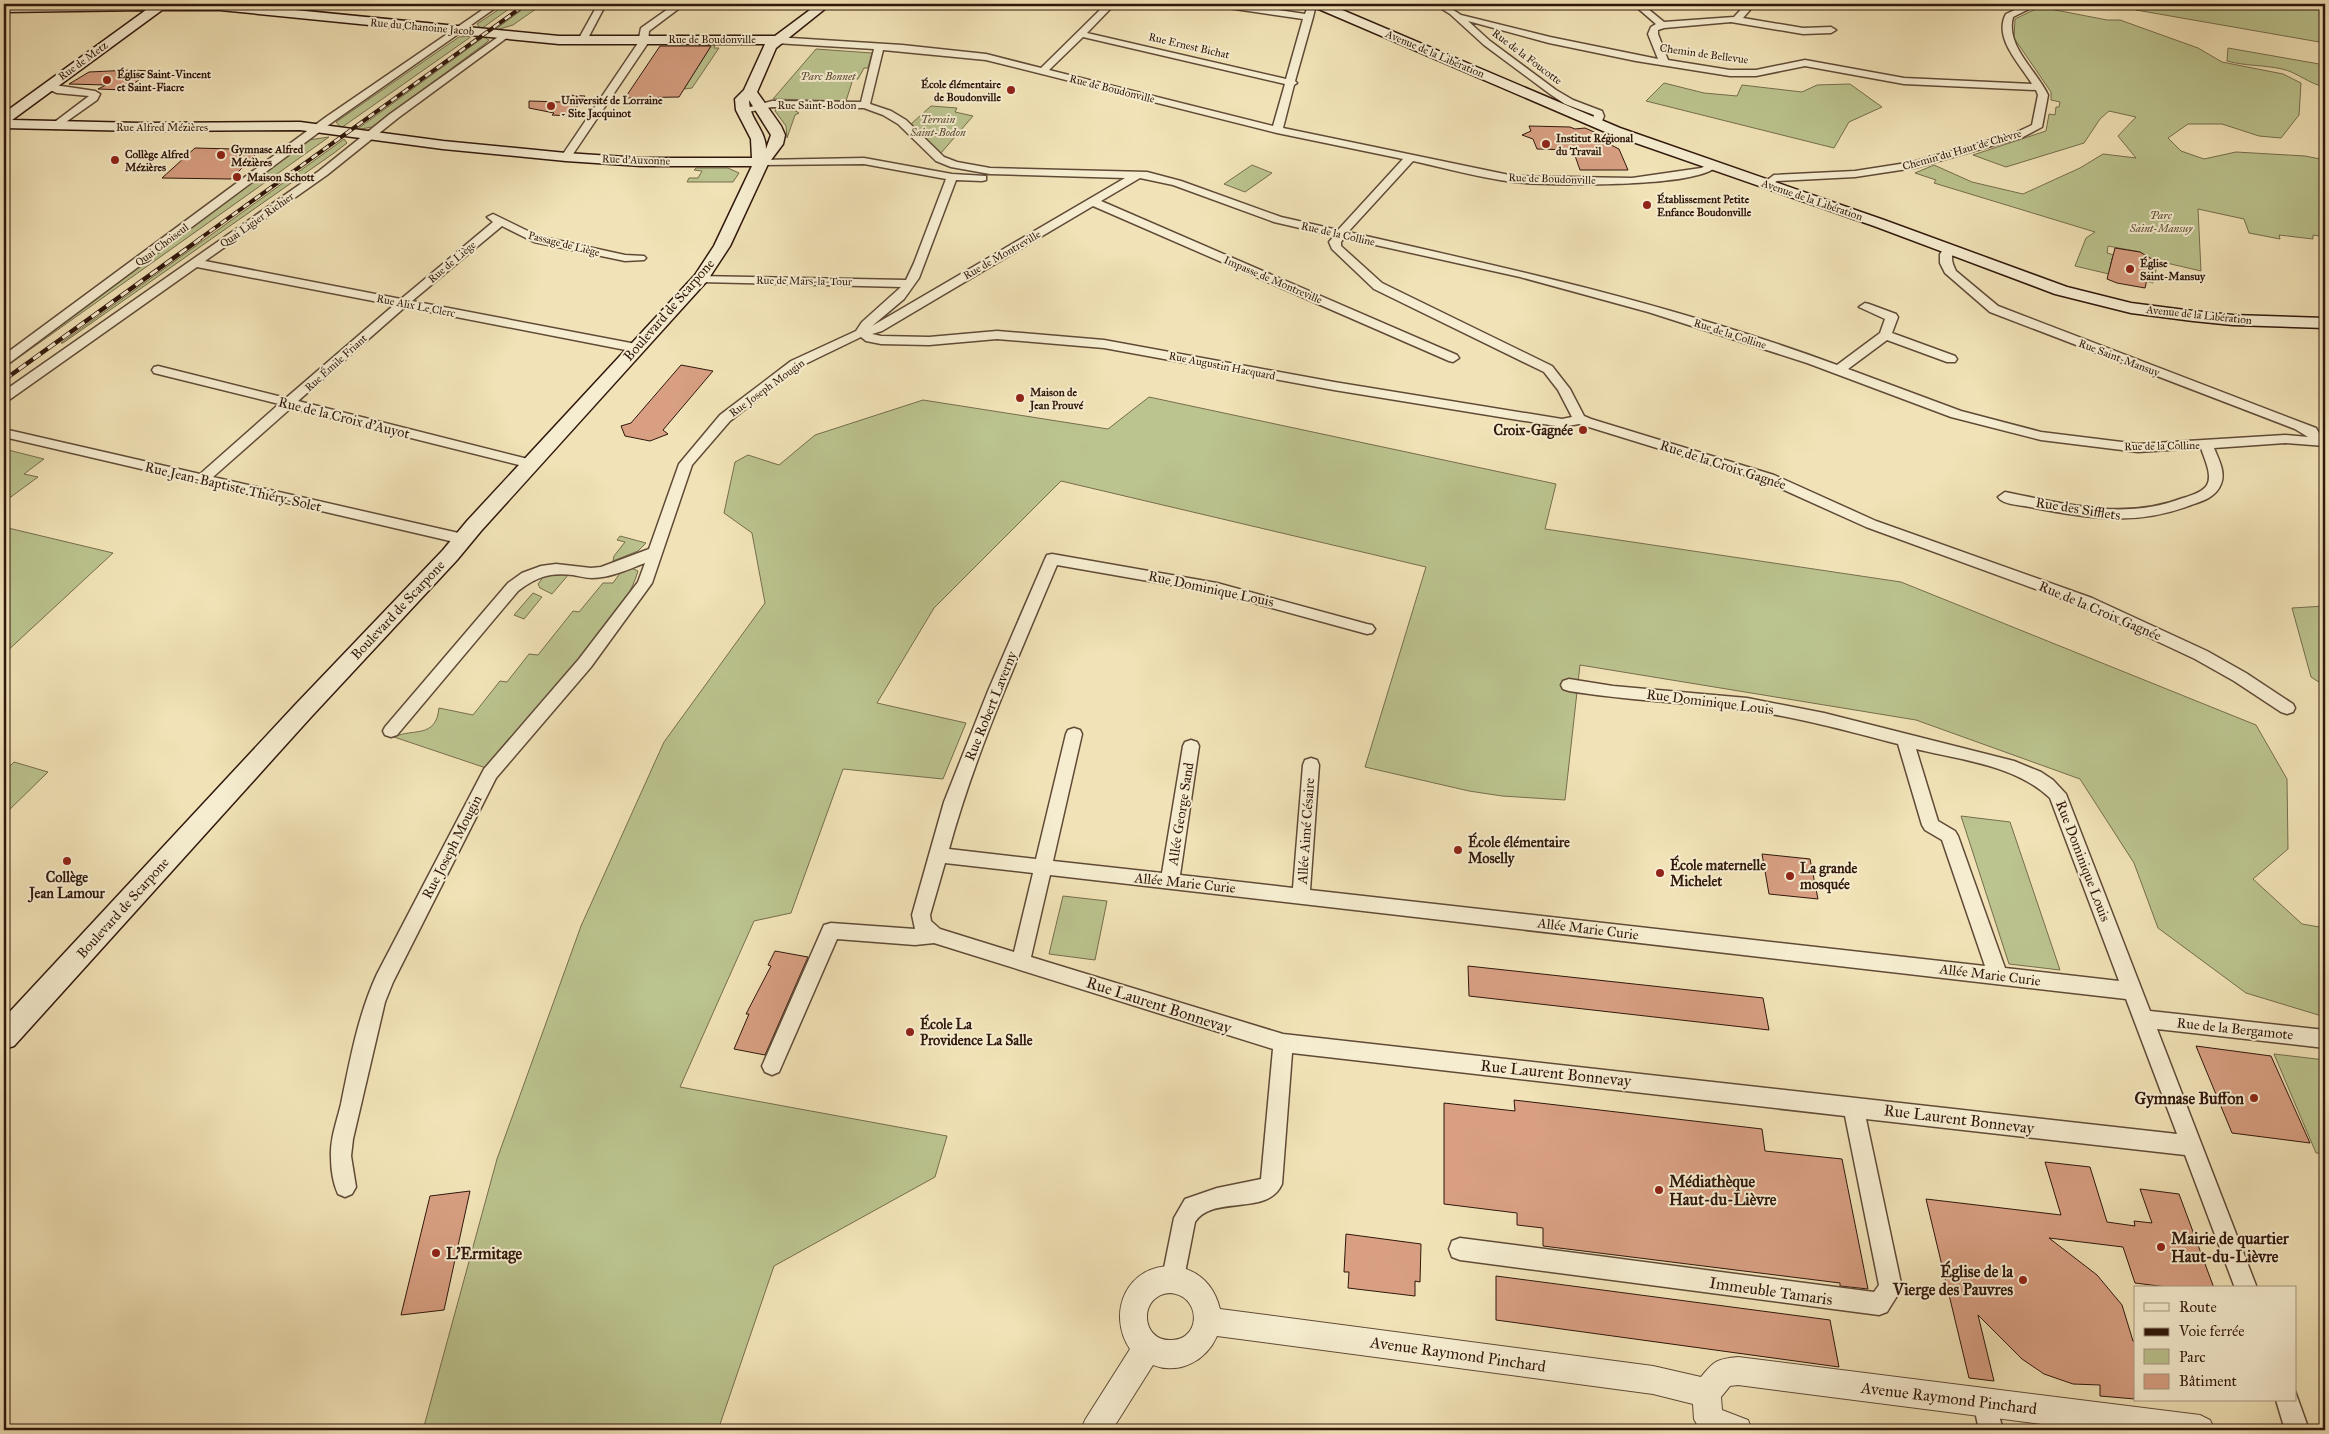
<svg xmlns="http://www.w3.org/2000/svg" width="2329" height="1434" font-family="'IM FELL Great Primer',serif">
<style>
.green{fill:#bbc38e;stroke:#766d4d}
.building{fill:#d89f82;stroke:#30170c}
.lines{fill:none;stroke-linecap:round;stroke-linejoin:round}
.minor-casing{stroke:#604a37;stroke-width:3}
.tertiary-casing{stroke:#604a37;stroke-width:2}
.secondary-casing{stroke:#30170c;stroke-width:3}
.minor{fill:#f6edd0;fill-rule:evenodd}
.tertiary{fill:#f6edd0;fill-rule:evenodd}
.secondary{fill:#f6edd0;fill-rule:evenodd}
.rail-far1-casing{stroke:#30170c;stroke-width:4}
.rail-casing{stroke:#30170c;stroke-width:4.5}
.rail-far1{stroke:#f6edd0;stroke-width:2.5;stroke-dasharray:7;stroke-linecap:butt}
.rail{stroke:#f6edd0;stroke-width:3;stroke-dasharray:9;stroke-linecap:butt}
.poi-dot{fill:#8f2418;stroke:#f6edd0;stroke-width:2}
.labels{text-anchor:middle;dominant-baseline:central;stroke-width:4;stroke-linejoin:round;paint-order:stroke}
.far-street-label{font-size:11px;fill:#30170c;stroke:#f6edd0}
.far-poi-label{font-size:11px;font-weight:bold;fill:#30170c;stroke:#f6edd0;text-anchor:start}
.far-park-label{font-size:11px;font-style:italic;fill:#5a4b33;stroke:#f6edd0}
.street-label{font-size:14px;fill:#30170c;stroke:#f6edd0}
.poi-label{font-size:14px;font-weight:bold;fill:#30170c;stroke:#f6edd0;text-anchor:start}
.near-street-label{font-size:16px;fill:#30170c;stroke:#f6edd0}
.near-poi-label{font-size:16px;font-weight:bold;fill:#30170c;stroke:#f6edd0;text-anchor:start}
</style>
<rect width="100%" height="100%" fill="#f1e3b7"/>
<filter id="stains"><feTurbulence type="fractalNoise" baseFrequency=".004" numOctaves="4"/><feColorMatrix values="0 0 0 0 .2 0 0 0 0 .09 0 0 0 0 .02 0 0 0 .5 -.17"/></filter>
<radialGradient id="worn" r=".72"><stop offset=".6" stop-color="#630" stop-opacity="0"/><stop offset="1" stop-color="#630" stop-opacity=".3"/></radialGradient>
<path class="green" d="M507,4H516L481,29L477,24Z
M530,4H543L513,25L493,31Z
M2147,4H2325V43L2136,10Z
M2040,7L2107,20H2120L2198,48L2222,62L2283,74L2301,83L2299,115L2281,138L2259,136L2222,124H2188L2168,138L2181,151L2204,159L2236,152L2305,156L2325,160V237L2313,235V239L2279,235L2280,239L2249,233L2244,219L2198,209L2201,271L2158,261L2153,283L2145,281L2149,274L2143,254L2140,252L2108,246L2107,253L2114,255L2113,259H2111L2113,260L2110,264L2112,265L2109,269L2111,270L2109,274L2075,266L2086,238L2095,232L1934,183L1936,180L1915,173L1934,165L1972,182L2023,194L2080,168L2103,154L2136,158L2118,136L2136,117L2109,111L2100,119L2084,143L2006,167L1973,155L2046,131L2049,114L2055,115L2056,107H2059L2060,102L2051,100V92L2014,38L2015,19Z
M472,36L341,128L336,122L459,37Z
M484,37L489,40L486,43L372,127L356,130Z
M692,44H715L714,48H719L692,88L684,89L711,46Z
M2228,48L2325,65V87C2309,84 2297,72 2282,69C2264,65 2245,66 2227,61Z
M816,49L872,53L868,68H864L858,79H853L846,101L773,99Z
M1664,83L1704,93L1737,96L1742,85L1802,92L1817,85L1850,84L1882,107L1849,122L1834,148L1646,101Z
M931,106L957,108L955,112L973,116L941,153L911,124Z
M777,108L794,110L799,113L795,115L787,138L786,126L775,111Z
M329,137L4,368V365L308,140Z
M344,139L347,143L334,153L63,343H61Z
M1252,165L1272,173L1245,192L1224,184Z
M696,168H728L739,173L733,182H687L689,178H698L702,171L694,170Z
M1149,397L1556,484L1545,529L1901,582L2256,725L2287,779L2288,849L2253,879L2302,924L2325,928V1017L2246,993L2158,928L2134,863L2080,779L1916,720L1580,665L1565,800L1502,796L1469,791L1365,767L1426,567L1061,481L934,608L877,703L966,723L943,779L843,769L791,913L754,921L680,1087L947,1136L935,1177L774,1266L718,1430H423L497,1159L581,926L664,742L765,603L752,533L724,513L735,462L748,455L779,465L815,435L923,400L1108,429Z
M4,449L44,459L24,474L38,477L4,502Z
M4,527L113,553L4,654Z
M620,536L646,543L638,551L613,561L614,556L625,542L617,540Z
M629,567L638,571C627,609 593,642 568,671C541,704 513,736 486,768L394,737C413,728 436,739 439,708L473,715L500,681L507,682L529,654L538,655L573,611L579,612L603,583H613L623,569Z
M569,574L552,594L540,588L538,584L544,576Z
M533,593L542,597L524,619L514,615Z
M2325,606V686L2311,677L2292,608Z
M14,762L48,772L4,815V772Z
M1961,816L2010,822L2060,970L2009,964Z
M1063,896L1107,901L1095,960L1049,954Z
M2274,1054L2325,1060V1154L2316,1153Z"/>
<path class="building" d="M660,46H711L679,97L625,98Z
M131,70L151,71L125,90L98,89L106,85L69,84L89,72Z
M566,95L585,96L570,116L552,115L554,113L529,108V101L562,102Z
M1529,126L1570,127L1575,129L1585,128L1615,141L1609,144L1619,149L1628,170H1580L1573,150L1537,149L1533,139L1522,135L1531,131Z
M195,148L234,149L230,152L257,153L231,179L162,178Z
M2115,248L2140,252L2152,259L2145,288L2117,283L2107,279Z
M681,365L713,371L663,430L668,434L650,441L625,436L621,426L631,423Z
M1762,854L1810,859L1818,899L1769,894Z
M775,951L808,957L765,1055L734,1049L749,1014H746L771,966L768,965Z
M1468,966L1763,998L1769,1030L1469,996Z
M2196,1046L2271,1056L2310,1143L2232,1133Z
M1514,1100L1762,1129L1765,1151L1842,1159L1868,1289L1840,1286V1283L1543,1246V1228L1517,1225V1213L1444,1204V1103L1515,1111Z
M2045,1162L2090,1167L2107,1222L2135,1226L2134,1221L2152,1223L2140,1189L2179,1194L2214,1288H2175L2135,1283L2123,1247L2049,1238L2097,1275L2122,1305L2133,1341H2135V1399L2100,1396V1385L2073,1384L2044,1374L2022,1359L1978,1315L1994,1381L1969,1378L1926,1199L2061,1215Z
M470,1191L444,1310L401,1315L430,1196Z
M1346,1234L1421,1244L1420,1282L1415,1281V1296L1348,1288L1349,1272H1344Z
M1496,1276L1830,1320L1839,1367L1496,1320Z"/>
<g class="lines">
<g class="minor-casing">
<path id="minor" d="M491,4H501L334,121L8,364L4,365V355L326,117Z
M598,4H606L586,42H580L578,40Z
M675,4H685L649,31L648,43L571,157L566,160L562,159L561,157L638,43L641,28Z
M1106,4H1115L1087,33L1286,79L1303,19L1221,7L1217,4H1237L1305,14L1308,6L1323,4L1315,9L1313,17L1295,81L1297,83L1294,85L1283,128L1514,176L1632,178L1701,168L1712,163L1717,166C1698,188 1547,186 1514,182C1480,178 1446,168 1413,161L1348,232C1513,269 1678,306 1837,365L1880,333L1885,319L1859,307L1865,303L1869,304L1896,314L1898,317L1892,333L1955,356L1957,359L1955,362H1947L1887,340L1848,369L1961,411L2041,432L2138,444L2285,435L2308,437L2295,429L1990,312L1945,273L1940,263V254L1945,247L1949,246L1955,249C1950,257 1952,263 1956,271L1998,306L2316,428L2322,438H2325V446L2285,443L2214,448C2218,458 2226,472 2221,484C2216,497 2203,501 2191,505C2134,527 2088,518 2030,507C2021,505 2003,505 1998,497L2005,492C2065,504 2124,521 2183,498C2190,496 2203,492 2207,485C2213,475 2204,458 2201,448L2138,452L2041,440L1951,417L1807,363L1648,312L1520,277L1344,238L1341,242V246L1382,283L1552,366L1570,389L1584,416L1591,419L1774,475L1876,521L2092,598L2207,651L2246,673L2293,704L2295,708L2293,712L2287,714L2281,712L2234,681L2195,659L2082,606L1866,527L1764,481L1579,424L1562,427L1334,390L1104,348L997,339L929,345L881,344L866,341L861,337L799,367L730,421L692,465L652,583L591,667L496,778L393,982L385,1002L353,1139L351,1156L356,1187L352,1194L345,1197L338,1194C333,1183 331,1169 331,1157C330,1139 337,1121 341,1104C350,1060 358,1015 377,974L484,769L579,659L638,582L645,563C629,569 610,578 592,578C586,578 579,576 573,575C550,572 536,577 518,591L397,735L391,737L385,735L383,731L385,727L508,583L522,573L541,566L556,564L591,568L601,567L649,549L679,464L720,415L791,361L856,331L862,322L901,287L701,282L695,278L697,276L906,280L914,263L946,179L864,164L761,165L756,162L757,160L864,158L952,174L986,176V180L982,181L956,180L919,278L904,299L872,326L1125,178L990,174L951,167L936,161L898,124L883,115L864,108L772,107L739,114V110L772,101L861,102L874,49L775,43L770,40L775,37L902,45L986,54L1041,68ZM1083,37L1285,84L1273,126L1049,70ZM883,50L986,60L1277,133L1403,159L1338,230L1281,217L1181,181L1147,172L990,168L957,162L944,157L906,120L891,111L870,104ZM1140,178L1173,185L1274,222L1334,236L1329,242L1332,249L1374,289L1544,372L1558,390L1572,417L1562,419L1334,382L1104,340L997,331L929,337L881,336L872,334L882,331L1093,206L1449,361L1453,362L1459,358L1457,355L1101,201Z
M1434,4H1444L1461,15L1550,37L1658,59L1648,34L1651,27L1656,24L1633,4H1642L1664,22L1734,17L1746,4H1755L1743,18L1803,28L1831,27L1836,30L1831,33L1803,34L1731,22L1664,28L1658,30V34L1668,60L1730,70H1756L1805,60L1904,78L2032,84C2020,64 1993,38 2006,14L2028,4H2039L2013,17C2005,46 2037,71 2048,95L2042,127L2023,137L1914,168L1855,177L1777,181L1767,187L1762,184L1774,175L1855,171L1913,162L2015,133L2032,125L2038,95L2036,90L1904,84L1805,66L1756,76H1730L1636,61L1549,43L1468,21L1490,41L1556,90L1573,100L1602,111L1604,116L1600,126L1596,127L1591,124L1594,115L1565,104L1550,94L1484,45L1450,14Z
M505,32L510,35L508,37L398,118L327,175L205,261L401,299L493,222L487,217L493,214L538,236L625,255L644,256L646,258L644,260L625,261L534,242L502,226L412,301L636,344L640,345L642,348L640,351L636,352L405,307L298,401L536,461L538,464L536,467L531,468L291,408L213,477L463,534L468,536L470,539L468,542L463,544L4,437V429L200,474L279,404L154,373L152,370L154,367L158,366L286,398L394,305L197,267L9,400L4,401V391L319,171L390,114Z
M48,84L95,91L100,94L97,100L56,129L51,126L52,124L89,96L57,93L43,87Z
M1052,554L1217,583L1367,624L1372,625L1375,629L1372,633L1367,634L1217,593L1057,565C1018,658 976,751 949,849L1036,859L1066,734L1068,730L1074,728L1080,730L1082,734L1053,861L1162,873L1183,746L1185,742L1191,740L1197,742L1199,746L1180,875L1293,888L1303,765L1305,760L1311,758L1317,760L1319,765L1310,890L1985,966L1942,840L1925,830L1922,825L1898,744C1848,731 1797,717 1746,710C1687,702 1628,701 1569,691L1563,689L1561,685L1563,681L1569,679L1613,686L1747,698L1824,713L2014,761L2041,772L2053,780L2066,794L2150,1011L2325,1030V1048L2157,1029L2257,1288H2235L2185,1155L1866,1119L1902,1288L1887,1312L1879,1315L1460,1260L1452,1257L1449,1249L1452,1241L1460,1238L1874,1292L1879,1285L1845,1116L1292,1053L1282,1184C1268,1217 1213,1194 1195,1222L1184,1278L1181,1286L1173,1289L1165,1286L1162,1278L1174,1218L1185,1199L1217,1188L1261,1179L1273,1049L934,943L915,945L837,939L779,1072L772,1075L765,1072L762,1066L824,925L831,923L915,929L912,915L944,802L988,691L1045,559L1047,555ZM1916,749C1961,760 2015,765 2050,798L2119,981L2005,968L1958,836L1955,831L1938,821ZM945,863L1033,873L1014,952L940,929L931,921L930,915ZM1050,875L2126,999L2177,1134L1283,1034L1031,957Z
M1985,1390L1993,1394L2003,1430H1979L1973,1402L1977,1394Z
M2295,1391L2309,1430H2285L2276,1400H2295Z"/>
</g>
<g class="tertiary-casing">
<path id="tertiary" d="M1174,1266C1199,1270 1214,1285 1220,1309L1653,1366L1701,1377C1714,1361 1717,1359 1738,1357L2200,1415L2210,1420L2215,1430H2089L1738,1385L1730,1386L1721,1397L1722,1410L1748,1420L1752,1430H1700L1694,1419L1693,1404L1653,1394L1217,1336C1206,1361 1179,1375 1153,1365L1112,1430H1081L1085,1420L1130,1349C1106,1313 1127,1264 1174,1266ZM1170,1293C1201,1295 1202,1339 1172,1340C1140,1342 1138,1295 1170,1293Z"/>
</g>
<g class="secondary-casing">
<path id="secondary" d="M4,4H235L559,36H775L818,4H831L776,48L757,92L781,126L785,135L783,144L768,164L730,246L707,281L481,531L457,560L311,717L14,1046L4,1049V1018L295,705L443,550L467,521L695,275L714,246L752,166H641L566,161L443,149L300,130L140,131L4,128V113L146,10L4,12ZM162,10H220L559,44H765L744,90L735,99L736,110L751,139L752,158H641L566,153L443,141L300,122L140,123L12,120ZM749,100L771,135L766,149C766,130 749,119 749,100Z
M1312,4H1328L1620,128L1884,220L2067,287L2131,303L2193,311L2233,315L2325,318V328L2233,325L2193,321L2131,313L2055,294L1874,226L1610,134L1314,7Z"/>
</g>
<use href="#minor" class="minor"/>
<use href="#tertiary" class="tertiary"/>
<use href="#secondary" class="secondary"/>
<g class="rail-far1-casing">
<path id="rail-far1" d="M198,240L526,4"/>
</g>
<g class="rail-casing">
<path id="rail" d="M4,380L200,239"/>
</g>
<use href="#rail-far1" class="rail-far1"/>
<use href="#rail" class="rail"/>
</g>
<g class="poi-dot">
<circle cx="107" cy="80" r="5"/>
<circle cx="1011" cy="90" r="5"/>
<circle cx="551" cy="106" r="5"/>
<circle cx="1546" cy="144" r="5"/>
<circle cx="221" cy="155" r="5"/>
<circle cx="115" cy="160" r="5"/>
<circle cx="237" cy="177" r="5"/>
<circle cx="1647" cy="205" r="5"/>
<circle cx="2130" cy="269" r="5"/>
<circle cx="1020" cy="398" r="5"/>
<circle cx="1583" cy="430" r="5"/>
<circle cx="1458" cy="850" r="5"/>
<circle cx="67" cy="861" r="5"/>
<circle cx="1660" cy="873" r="5"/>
<circle cx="1790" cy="876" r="5"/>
<circle cx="910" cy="1032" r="5"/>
<circle cx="2254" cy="1098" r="5"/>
<circle cx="1659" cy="1190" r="5"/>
<circle cx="2161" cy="1247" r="5"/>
<circle cx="436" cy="1253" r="5"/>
<circle cx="2023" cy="1280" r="5"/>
</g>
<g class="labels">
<g class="far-street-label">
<text transform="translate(422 27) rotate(5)">Rue du Chanoine Jacob</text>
<text x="712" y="39">Rue de Boudonville</text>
<text transform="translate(1189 46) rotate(13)">Rue Ernest Bichat</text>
<text transform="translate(1435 54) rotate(23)">Avenue de la Libération</text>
<text transform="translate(1704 54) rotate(8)">Chemin de Bellevue</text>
<text transform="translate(1527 57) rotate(37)">Rue de la Foucotte</text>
<text transform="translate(83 61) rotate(-36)">Rue de Metz</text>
<text transform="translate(1112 89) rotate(14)">Rue de Boudonville</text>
<text x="817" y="105">Rue Saint-Bodon</text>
<text x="162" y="127">Rue Alfred Mézières</text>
<text transform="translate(1962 150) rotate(-16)">Chemin du Haut de Chèvre</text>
<text transform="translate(636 160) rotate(2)">Rue d'Auxonne</text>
<text transform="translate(1552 179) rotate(2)">Rue de Boudonville</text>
<text transform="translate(1812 200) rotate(19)">Avenue de la Libération</text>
<text transform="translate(257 220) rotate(-35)">Quai Ligier Richier</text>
<text transform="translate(1338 234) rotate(13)">Rue de la Colline</text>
<text transform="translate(564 244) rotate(14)">Passage de Liège</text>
<text transform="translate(162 245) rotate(-37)">Quai Choiseul</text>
<text transform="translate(1002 255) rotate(-30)">Rue de Montreville</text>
<text transform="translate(452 262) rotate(-40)">Rue de Liège</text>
<text transform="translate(1273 280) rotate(23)">Impasse de Montreville</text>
<text transform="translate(804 281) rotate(1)">Rue de Mars-la-Tour</text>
<text transform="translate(416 306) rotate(11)">Rue Alix Le Clerc</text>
<text transform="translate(2199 315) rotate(6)">Avenue de la Libération</text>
<text transform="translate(1730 334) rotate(18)">Rue de la Colline</text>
<text transform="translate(2119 358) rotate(21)">Rue Saint-Mansuy</text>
<text transform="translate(336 363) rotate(-42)">Rue Émile Friant</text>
<text transform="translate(1222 366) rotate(11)">Rue Augustin Hacquard</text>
<text transform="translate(767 388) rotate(-36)">Rue Joseph Mougin</text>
<text transform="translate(2162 446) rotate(-1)">Rue de la Colline</text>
</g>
<g class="far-poi-label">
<text x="117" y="74">Église Saint-Vincent<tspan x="117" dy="13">et Saint-Fiacre</tspan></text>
<text x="1001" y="84" text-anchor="end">École élémentaire<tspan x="1001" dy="13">de Boudonville</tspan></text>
<text x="561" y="100">Université de Lorraine<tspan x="561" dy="13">- Site Jacquinot</tspan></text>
<text x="1556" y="138">Institut Régional<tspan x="1556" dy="13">du Travail</tspan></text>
<text x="231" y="149">Gymnase Alfred<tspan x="231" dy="13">Mézières</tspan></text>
<text x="125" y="154">Collège Alfred<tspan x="125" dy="13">Mézières</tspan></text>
<text x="247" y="177">Maison Schott</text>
<text x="1657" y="199">Établissement Petite<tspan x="1657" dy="13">Enfance Boudonville</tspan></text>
<text x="2140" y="263">Église<tspan x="2140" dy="13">Saint-Mansuy</tspan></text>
<text x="1030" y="392">Maison de<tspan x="1030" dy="13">Jean Prouvé</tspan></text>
</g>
<g class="far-park-label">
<text x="828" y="76">Parc Bonnet</text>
<text x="938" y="119">Terrain<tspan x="938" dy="13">Saint-Bodon</tspan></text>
<text x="2161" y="215">Parc<tspan x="2161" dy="13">Saint-Mansuy</tspan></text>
</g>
<g class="street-label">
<text transform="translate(669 310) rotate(-49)">Boulevard de Scarpone</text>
<text transform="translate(344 418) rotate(14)">Rue de la Croix d'Auyot</text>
<text transform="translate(1723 465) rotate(18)">Rue de la Croix Gagnée</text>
<text transform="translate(233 487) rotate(13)">Rue Jean-Baptiste Thiéry-Solet</text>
<text transform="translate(2078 509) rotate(9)">Rue des Sifflets</text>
<text transform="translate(1211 589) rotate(12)">Rue Dominique Louis</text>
<text transform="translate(398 610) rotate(-47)">Boulevard de Scarpone</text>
<text transform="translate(2100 611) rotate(23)">Rue de la Croix Gagnée</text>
<text transform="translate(1710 702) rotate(7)">Rue Dominique Louis</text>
<text transform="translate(991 706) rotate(-68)">Rue Robert Laverny</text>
<text transform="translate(1181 814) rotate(-81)">Allée George Sand</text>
<text transform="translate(1306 831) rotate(-86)">Allée Aimé Césaire</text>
<text transform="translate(452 847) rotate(-63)">Rue Joseph Mougin</text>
<text transform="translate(2083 861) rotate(69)">Rue Dominique Louis</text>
<text transform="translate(1185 883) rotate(6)">Allée Marie Curie</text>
<text transform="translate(123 908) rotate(-48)">Boulevard de Scarpone</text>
<text transform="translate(1588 929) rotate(7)">Allée Marie Curie</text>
<text transform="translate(1990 975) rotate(7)">Allée Marie Curie</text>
<text transform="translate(2235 1029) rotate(6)">Rue de la Bergamote</text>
</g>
<g class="poi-label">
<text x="1573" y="430" text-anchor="end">Croix-Gagnée</text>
<text x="1468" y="842">École élémentaire<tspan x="1468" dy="16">Moselly</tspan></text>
<text x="1670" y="865">École maternelle<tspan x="1670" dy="16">Michelet</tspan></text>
<text x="1800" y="868">La grande<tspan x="1800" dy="16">mosquée</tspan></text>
<text x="67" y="877" text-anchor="middle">Collège<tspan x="67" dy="16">Jean Lamour</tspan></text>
<text x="920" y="1024">École La<tspan x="920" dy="16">Providence La Salle</tspan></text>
</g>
<g class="near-street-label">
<text transform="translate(1159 1005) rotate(18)">Rue Laurent Bonnevay</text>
<text transform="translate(1556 1073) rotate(6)">Rue Laurent Bonnevay</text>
<text transform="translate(1959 1119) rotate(7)">Rue Laurent Bonnevay</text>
<text transform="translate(1771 1291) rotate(8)">Immeuble Tamaris</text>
<text transform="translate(1458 1354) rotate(8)">Avenue Raymond Pinchard</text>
<text transform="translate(1949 1398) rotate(7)">Avenue Raymond Pinchard</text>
</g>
<g class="near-poi-label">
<text x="2244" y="1098" text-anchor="end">Gymnase Buffon</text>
<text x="1669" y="1181">Médiathèque<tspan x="1669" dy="18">Haut-du-Lièvre</tspan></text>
<text x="2171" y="1238">Mairie de quartier<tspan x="2171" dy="18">Haut-du-Lièvre</tspan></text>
<text x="446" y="1253">L’Ermitage</text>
<text x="2013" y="1271" text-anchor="end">Église de la<tspan x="2013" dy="18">Vierge des Pauvres</tspan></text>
</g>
</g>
<rect width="2329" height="1434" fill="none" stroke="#f1e3b7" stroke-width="20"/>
<rect x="5" y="5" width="2319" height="1424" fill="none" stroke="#30170c" stroke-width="2.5"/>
<rect x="10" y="10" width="2309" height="1414" fill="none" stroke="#30170c"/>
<rect x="2134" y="1286" width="162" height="115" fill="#f6edd0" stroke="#a79782"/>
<rect x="2144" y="1303" width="25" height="8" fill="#f6edd0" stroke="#a79782"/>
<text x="2179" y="1312" font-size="15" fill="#30170c">Route</text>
<rect x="2144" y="1328" width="25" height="8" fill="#30170c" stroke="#a79782"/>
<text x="2179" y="1336" font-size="15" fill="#30170c">Voie ferrée</text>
<rect x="2144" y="1349" width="25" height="15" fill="#bbc38e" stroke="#a79782"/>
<text x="2179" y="1362" font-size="15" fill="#30170c">Parc</text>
<rect x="2144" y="1374" width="25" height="15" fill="#d89f82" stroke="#a79782"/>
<text x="2179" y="1386" font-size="15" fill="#30170c">Bâtiment</text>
<rect width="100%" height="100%" filter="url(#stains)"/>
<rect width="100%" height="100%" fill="url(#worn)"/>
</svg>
